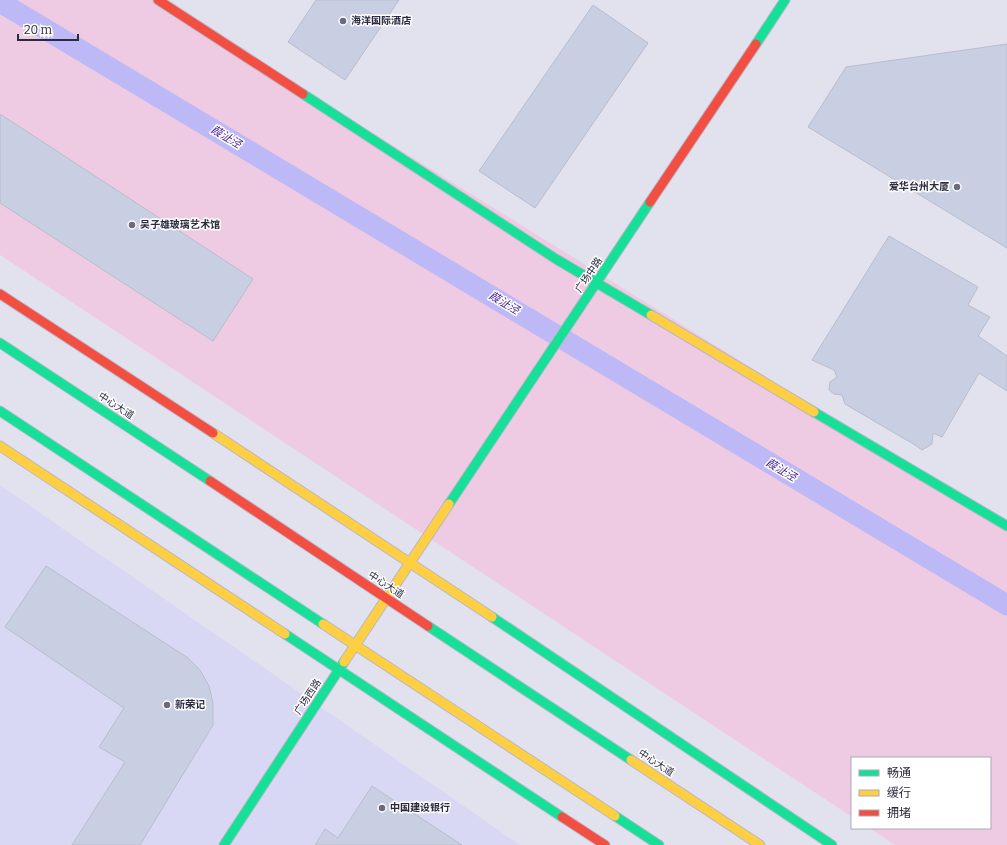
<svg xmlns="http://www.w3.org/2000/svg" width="1007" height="845" font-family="Bitter,'Noto Sans SC',serif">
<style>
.built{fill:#d9d8f4}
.green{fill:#efcbe3}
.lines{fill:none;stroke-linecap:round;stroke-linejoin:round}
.canal{stroke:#bdb8f6;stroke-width:21}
.building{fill:#c9cfe3;stroke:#b8bccc}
.fast-casing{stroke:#b8b7c7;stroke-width:11}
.slow-casing{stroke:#b8b7c7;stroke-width:11}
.jam-casing{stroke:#b8b7c7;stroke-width:11}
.fast{stroke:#16e098;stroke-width:9}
.slow{stroke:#ffcf43;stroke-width:9}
.jam{stroke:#f24e42;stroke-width:9}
.poi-dot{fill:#6b6a7e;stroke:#fff;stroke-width:1.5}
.labels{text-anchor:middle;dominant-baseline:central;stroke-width:3;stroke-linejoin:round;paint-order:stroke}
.poi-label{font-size:10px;font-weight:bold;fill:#2b2a41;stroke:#fff;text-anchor:start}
.street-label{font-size:10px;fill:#2b2a41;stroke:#fff}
.water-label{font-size:11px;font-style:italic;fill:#3c188f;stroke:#fff}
</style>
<rect width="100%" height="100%" fill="#e2e2ef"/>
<path class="built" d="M0,485L520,845H0Z"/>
<path class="green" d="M0,0H158L1007,526V845H895L869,828H990V758H852V817L0,255Z"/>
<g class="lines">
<path class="canal" d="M0,2L1007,605"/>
</g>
<path class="building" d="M316,0H399L345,80L288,42Z
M593,5L648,43L535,208L479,171Z
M1007,44V248L808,127L846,67Z
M0,114L253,279L213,341L0,203Z
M889,236L978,287L968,305L990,317L978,336L1007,356V391L979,373L942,437L933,433L932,444L922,450L915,445L845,404L842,395L834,394L829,390L830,382L837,377L834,370L812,360Z
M46,566L188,658L200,670L209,686L213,703V725L140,845H72L125,762L99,747L124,708L5,627Z
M372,786L462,845H315L325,829L338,838Z"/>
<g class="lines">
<g class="fast-casing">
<path id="fast" d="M756,44L785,0
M303,94L556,259L651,315
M0,343L210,481
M0,411L323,624
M814,412L1007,526
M449,504L650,202
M492,617L832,845
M428,626L631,760
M285,634L562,817
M615,816L659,845
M224,845L344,662"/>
</g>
<g class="slow-casing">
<path id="slow" d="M651,315L814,412
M213,433L492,617
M0,446L285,634
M323,624L615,816
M344,662L449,504
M631,760L760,845"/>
</g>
<g class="jam-casing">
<path id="jam" d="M158,0L303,94
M650,202L756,44
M0,294L213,433
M210,481L428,626
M562,817L605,845"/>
</g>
<use href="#fast" class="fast"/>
<use href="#slow" class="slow"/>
<use href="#jam" class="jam"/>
</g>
<g class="poi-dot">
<circle cx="343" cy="21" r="4"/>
<circle cx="957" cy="187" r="4"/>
<circle cx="132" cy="225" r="4"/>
<circle cx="167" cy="705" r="4"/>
<circle cx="382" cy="808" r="4"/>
</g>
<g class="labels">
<g class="poi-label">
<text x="351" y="21">海洋国际酒店</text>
<text x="949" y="187" text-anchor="end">爱华台州大厦</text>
<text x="140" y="225">吴子雄玻璃艺术馆</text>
<text x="175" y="705">新荣记</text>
<text x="390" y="808">中国建设银行</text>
</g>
<g class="street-label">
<text transform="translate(589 275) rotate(-56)">广场中路</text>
<text transform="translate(116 406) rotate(33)">中心大道</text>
<text transform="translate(386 585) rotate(33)">中心大道</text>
<text transform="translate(308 697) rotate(-57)">广场西路</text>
<text transform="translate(656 763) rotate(33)">中心大道</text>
</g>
<g class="water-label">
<text transform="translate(226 137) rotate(31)">葭沚泾</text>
<text transform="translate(504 303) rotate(31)">葭沚泾</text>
<text transform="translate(781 470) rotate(31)">葭沚泾</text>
</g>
</g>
<rect x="851" y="757" width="140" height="72" fill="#ffffff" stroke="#aaaab3"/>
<rect x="859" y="770" width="20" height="6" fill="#16e098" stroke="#aaaab3"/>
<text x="887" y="777" font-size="12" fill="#2b2a41">畅通</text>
<rect x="859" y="790" width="20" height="6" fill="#ffcf43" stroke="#aaaab3"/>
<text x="887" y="797" font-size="12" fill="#2b2a41">缓行</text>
<rect x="859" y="810" width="20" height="6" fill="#f24e42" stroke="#aaaab3"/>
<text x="887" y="817" font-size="12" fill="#2b2a41">拥堵</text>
<path d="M18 34v6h60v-6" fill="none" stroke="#2b2a41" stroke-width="2"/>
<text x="24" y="34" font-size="12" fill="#2b2a41" stroke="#ffffff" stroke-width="3" paint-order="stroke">20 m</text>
</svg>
